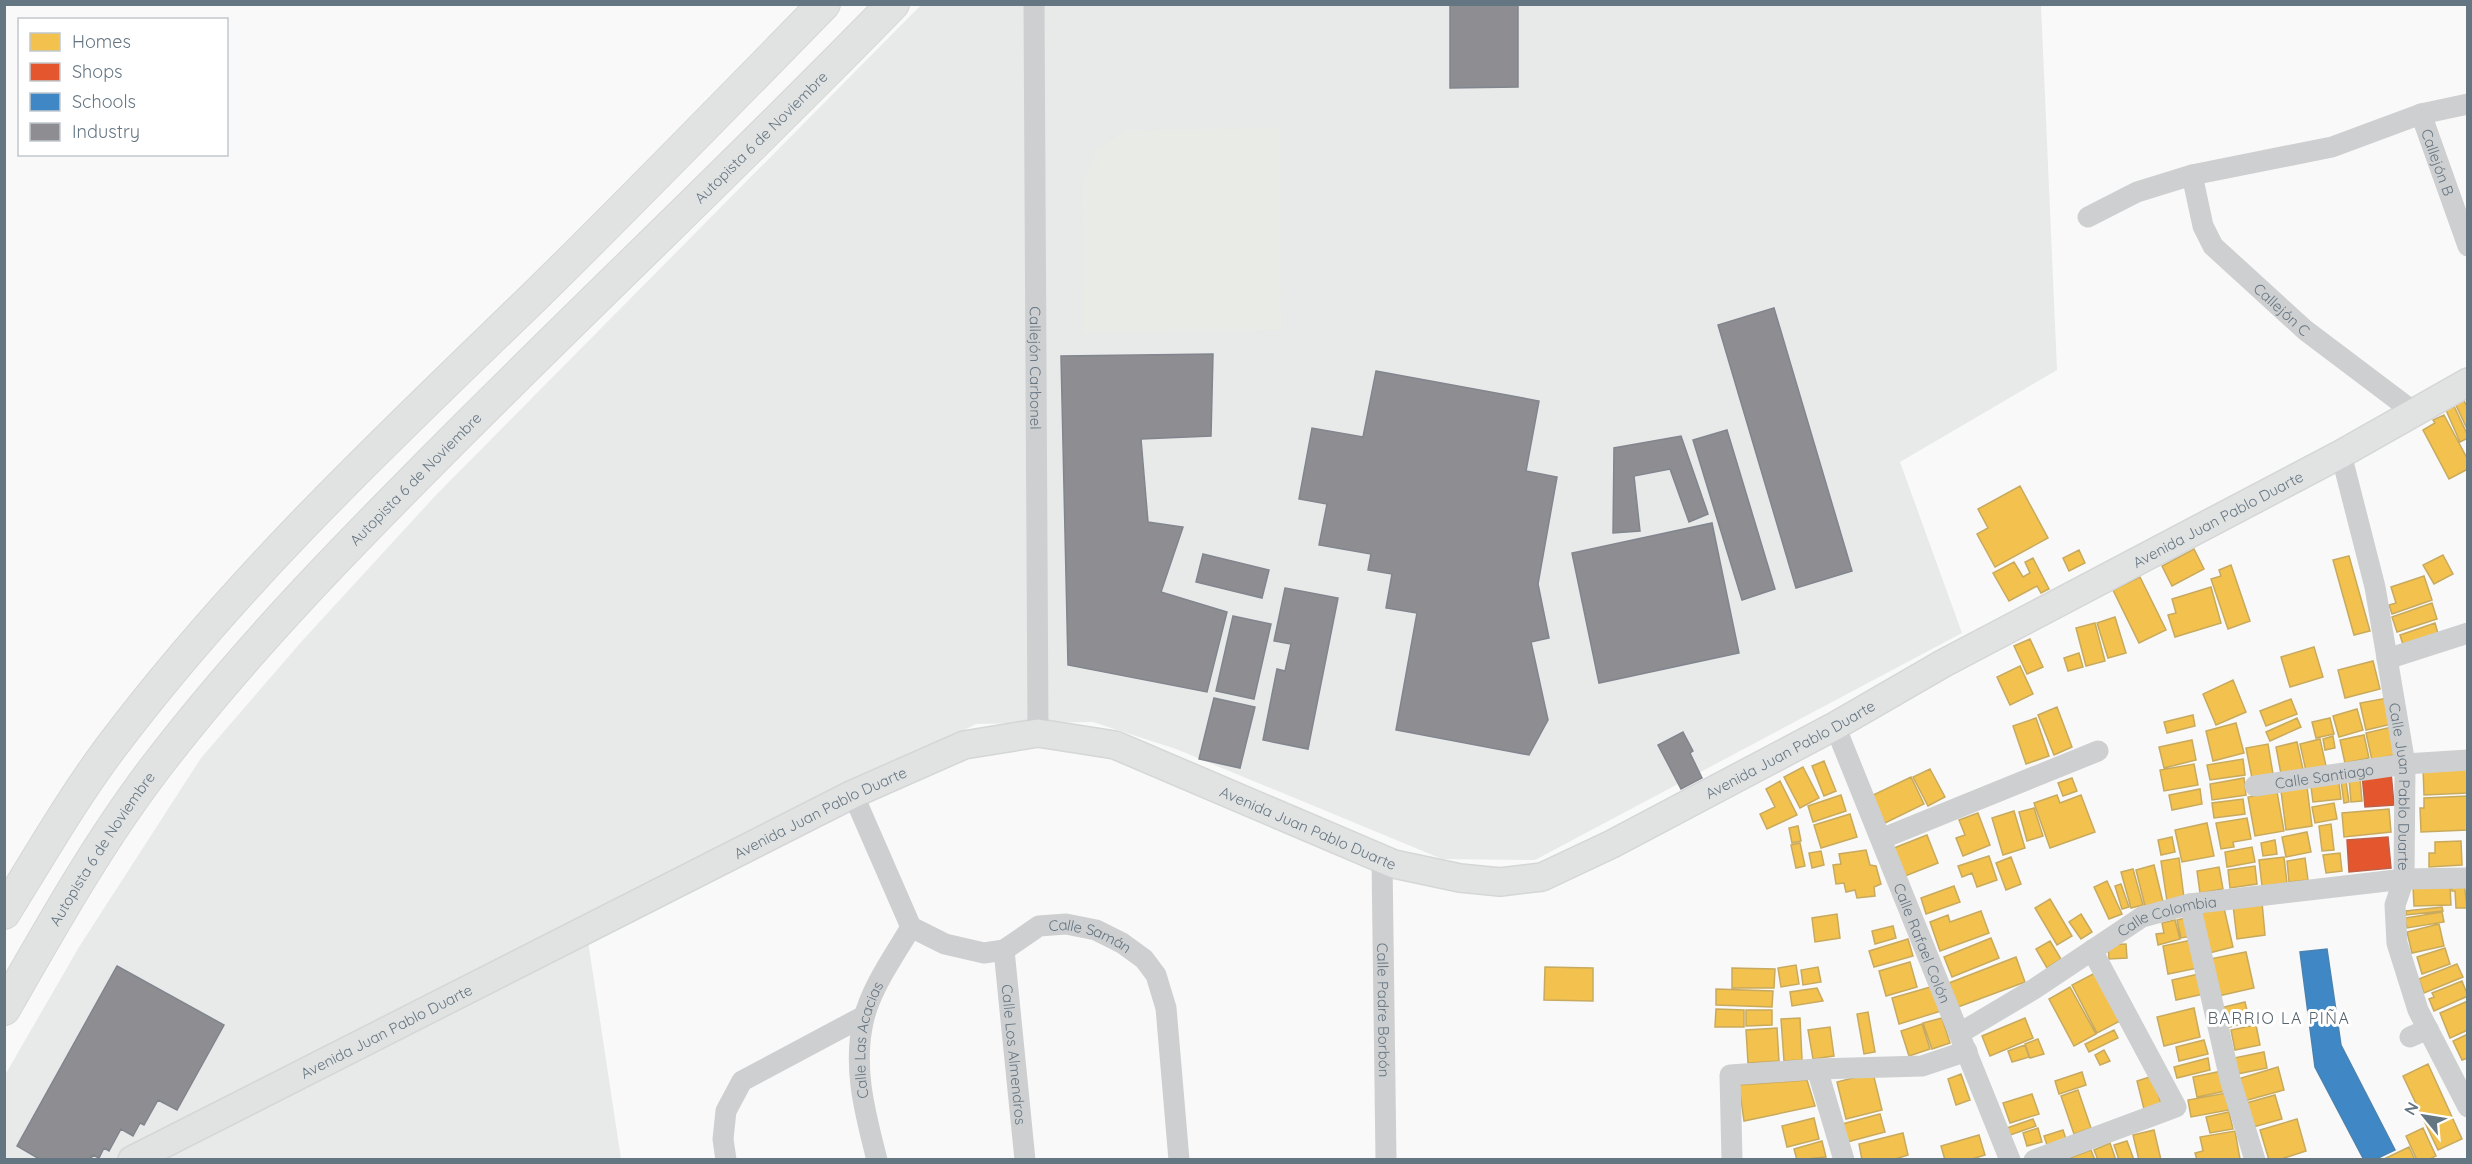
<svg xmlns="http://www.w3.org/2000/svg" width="2472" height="1164" font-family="Quicksand,sans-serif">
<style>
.built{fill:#e8e9e9}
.green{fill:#e8ebe6}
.homes{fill:#f2c14e;stroke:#c8aa5e;stroke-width:1.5}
.shops{fill:#e4572e;stroke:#be6048;stroke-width:1.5}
.schools{fill:#3f88c5;stroke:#4a83b1;stroke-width:1.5}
.industry{fill:#8d8d92;stroke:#81868e;stroke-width:1.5}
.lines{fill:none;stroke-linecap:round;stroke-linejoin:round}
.major-casing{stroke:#d5d6d7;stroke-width:30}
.highway-casing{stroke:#d5d6d6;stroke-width:34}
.minor{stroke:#cecfd0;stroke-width:21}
.major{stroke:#e1e2e2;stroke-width:27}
.highway{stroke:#e1e2e2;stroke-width:32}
.labels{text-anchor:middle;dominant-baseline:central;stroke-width:6;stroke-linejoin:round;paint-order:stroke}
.street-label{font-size:15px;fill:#657683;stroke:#fff}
.neighbourhood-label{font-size:16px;letter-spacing:1.5px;fill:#57646e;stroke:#fff}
</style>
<rect width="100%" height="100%" fill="#f9f9f9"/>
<path class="built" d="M921,5H2041L2057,370L1900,462L1962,633L1535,860L1442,859L1176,749L1093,722L976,724L585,921L621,1159L5,1160V1075L79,947L201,758L302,641L436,495Z"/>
<path class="green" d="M1280,128L1281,330L1083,333L1082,185L1096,150L1126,130Z"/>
<path class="homes" d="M2463,399L2468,408V431L2455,403Z
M2454,406L2468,436V438L2460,442L2446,410Z
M2444,415L2468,460V469L2449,479L2423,430L2435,423L2433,420Z
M2020,486L2048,538L1995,567L1977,534L1988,528L1978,509Z
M2194,549L2204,569L2172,586L2162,566Z
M2079,550L2085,563L2069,571L2063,558Z
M2443,555L2453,574L2434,584L2423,565Z
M2349,556L2370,631L2354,635L2333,560Z
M2033,558L2049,589L2041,593L2037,586L2009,601L1993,573L2014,562L2023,577L2030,573L2025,562Z
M2231,565L2250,621L2228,629L2211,579L2221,576L2219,570Z
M2424,576L2432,600L2392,614L2389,605L2396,603L2391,587Z
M2140,577L2166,630L2139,643L2113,590Z
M2211,587L2221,623L2175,637L2168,615L2176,613L2172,599Z
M2432,603L2437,619L2397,632L2392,617Z
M2115,617L2126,653L2108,658L2097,623Z
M2095,623L2105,661L2086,666L2076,628Z
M2435,623L2439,637L2404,648L2400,635Z
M2030,639L2043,667L2027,674L2014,646Z
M2314,647L2323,677L2290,687L2281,657Z
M2079,653L2083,667L2068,671L2064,658Z
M2373,661L2380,689L2345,698L2338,670Z
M2020,666L2033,694L2010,705L1997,677Z
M2233,680L2246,712L2216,725L2203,694Z
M2387,698L2392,724L2366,730L2360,703Z
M2291,699L2297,714L2266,726L2260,711Z
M2057,707L2072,747L2054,755L2038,715Z
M2357,709L2363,730L2339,737L2333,716Z
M2193,715L2195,726L2167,733L2164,722Z
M2036,718L2049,756L2026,764L2013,726Z
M2297,718L2301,727L2270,741L2266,732Z
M2330,718L2334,734L2316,738L2312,722Z
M2236,723L2244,753L2213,761L2206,731Z
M2392,727L2398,754L2372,760L2366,733Z
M2364,735L2369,758L2345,763L2340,740Z
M2333,736L2335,748L2325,750L2323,739Z
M2320,739L2326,766L2306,771L2300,744Z
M2192,740L2196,760L2164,768L2159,747Z
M2297,742L2303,769L2281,774L2276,747Z
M2268,744L2273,774L2252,778L2246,748Z
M2243,759L2245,775L2210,780L2207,765Z
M1824,761L1836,791L1824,796L1812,766Z
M2194,764L2198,785L2164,791L2160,770Z
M2468,766V793L2424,795L2423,768Z
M1803,767L1819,798L1800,808L1784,777Z
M1930,769L1945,797L1928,806L1913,777Z
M1911,777L1924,804L1885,823L1871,796Z
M2072,778L2077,791L2063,796L2058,783Z
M2244,778L2246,795L2212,800L2210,784Z
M2360,778L2362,801L2351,802L2349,779Z
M1780,781L1797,815L1767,829L1760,814L1775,807L1766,789Z
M2341,781H2346L2349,802L2344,803Z
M2339,783L2341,799L2313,802L2311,787Z
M2307,787L2312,826L2286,830L2281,791Z
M2200,789L2202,804L2172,810L2169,795Z
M2277,792L2284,831L2255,836L2248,797Z
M1841,795L1846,811L1813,822L1808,806Z
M2057,795L2060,803L2081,795L2095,832L2050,848L2034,803Z
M2468,796V830L2421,832L2420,808H2424V798Z
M2243,799L2245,814L2214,818L2212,803Z
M2334,803L2337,819L2315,823L2312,807Z
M2034,808L2043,836L2027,841L2019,812Z
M2389,809L2391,832L2344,837L2342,813Z
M2014,811L2025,848L2003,855L1992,818Z
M1978,813L1990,845L1963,856L1956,838L1965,835L1959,820Z
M1850,814L1857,837L1821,848L1814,825Z
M2247,818L2251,839L2233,842L2234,847L2221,849L2216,823Z
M2207,823L2214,856L2182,862L2175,830Z
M2331,824L2334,850L2322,851L2319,826Z
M1798,826L1801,841L1792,843L1789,828Z
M2307,832L2311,852L2286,857L2282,837Z
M1927,835L1938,863L1905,876L1894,848Z
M2172,837L2175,852L2161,855L2158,840Z
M2275,840L2277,854L2263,856L2261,843Z
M2461,841L2462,865L2429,867V853H2435V842Z
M1800,843L1805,866L1796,868L1791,845Z
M2252,847L2255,862L2227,867L2225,852Z
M1866,850L1870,865L1876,866L1881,884L1874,887L1875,896L1857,898L1855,890L1846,892L1844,883L1836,884L1833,865L1841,864L1839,854Z
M1821,851L1824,865L1812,868L1809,853Z
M2340,853L2342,871L2326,873L2323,855Z
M1989,856L1997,880L1977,887L1972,873L1962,877L1958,866Z
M2011,857L2021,884L2006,890L1996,863Z
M2284,857L2287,883L2262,886L2259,860Z
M2179,858L2184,898L2167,901L2161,861Z
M2305,858L2308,880L2289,882L2287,861Z
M2154,865L2163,902L2145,906L2136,870Z
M2255,866L2257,884L2230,888L2228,870Z
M2219,867L2223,889L2200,893L2197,871Z
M2133,869L2143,905L2131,908L2121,872Z
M2107,881L2122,914L2109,919L2094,887Z
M2464,881L2467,908H2456L2455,891H2452L2451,882Z
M2121,884L2129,907L2122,909L2115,886Z
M1954,886L1960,902L1926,914L1921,898Z
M2450,886L2451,905L2414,906L2413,887Z
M2050,899L2072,936L2057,945L2035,908Z
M2262,902L2265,935L2237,939L2233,905Z
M2442,907L2443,911L2406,915V911Z
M2224,908L2233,947L2209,953L2200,913Z
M1981,911L1989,933L1940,951L1930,922L1948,915L1950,922Z
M2442,912L2444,922L2407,928L2405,918Z
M1837,914L1840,938L1815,942L1812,918Z
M2081,914L2092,932L2081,939L2069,922Z
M2189,917L2193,936L2181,938L2177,920Z
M2175,920L2180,939L2158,945L2156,934L2164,933L2162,923Z
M2439,924L2444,946L2412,953L2407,932Z
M1893,926L1896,938L1875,944L1872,931Z
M1991,938L1999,958L1952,977L1944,957Z
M1908,939L1913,956L1874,967L1869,951Z
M2192,940L2198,968L2168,974L2163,946Z
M2050,941L2061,959L2047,968L2036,949Z
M2126,944L2127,958L2109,959L2108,945Z
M2445,948L2450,964L2422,974L2417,957Z
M2246,952L2254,988L2218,996L2210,959Z
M2016,957L2025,982L1958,1007L1949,983Z
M1910,962L1917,987L1886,996L1879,971Z
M2457,964L2463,977L2424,993L2419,979Z
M1796,965L1799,984L1781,987L1778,968Z
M1545,967L1593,968V1001L1544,1000Z
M1818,967L1821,982L1803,985L1801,970Z
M1732,968L1775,969L1774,988H1732Z
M2095,973L2120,1021L2097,1033L2072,985Z
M2199,974L2204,994L2176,1000L2172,980Z
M2462,981L2468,996L2434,1011L2429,999L2434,997L2432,993Z
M1934,986L1941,1011L1899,1024L1892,998Z
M2070,987L2096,1034L2074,1046L2049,999Z
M1817,988L1823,1001L1792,1006L1790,992Z
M1716,989L1773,991L1772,1007L1716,1005Z
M2468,1001V1030L2450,1038L2440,1013Z
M2245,1002L2250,1022L2225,1028L2220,1008Z
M2194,1008L2200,1037L2164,1046L2157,1017Z
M1716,1009L1744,1010V1027H1715Z
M1746,1010H1772V1025L1746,1026Z
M1868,1012L1875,1052L1864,1054L1857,1014Z
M1800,1018L1802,1060L1784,1061L1781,1019Z
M1942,1018L1950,1043L1932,1049L1923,1023Z
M2025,1018L2033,1038L1990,1056L1982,1036Z
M1922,1024L1930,1049L1909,1056L1901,1031Z
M2256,1025L2260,1045L2235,1050L2231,1030Z
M1830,1027L1834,1056L1813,1059L1808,1030Z
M1777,1028L1779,1061L1748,1063L1746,1030Z
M2114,1030L2118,1038L2089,1052L2085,1044Z
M2468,1034V1058L2462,1060L2453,1041Z
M2038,1039L2044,1054L2030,1058L2025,1044Z
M2204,1040L2208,1054L2179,1061L2176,1047Z
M2025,1045L2029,1057L2012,1062L2008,1051Z
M2104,1050L2110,1061L2100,1065L2095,1055Z
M2264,1052L2267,1068L2237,1074L2234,1058Z
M2208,1058L2210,1070L2177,1078L2174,1067Z
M2428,1064L2462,1139L2438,1150L2403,1076Z
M2278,1067L2284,1090L2244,1101L2238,1079Z
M2222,1071L2226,1091L2197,1097L2193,1077Z
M2082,1072L2086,1085L2059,1094L2055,1081Z
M1873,1073L1882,1110L1846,1119L1837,1082Z
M1961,1074L1970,1100L1956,1105L1948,1079Z
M2153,1076L2161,1104L2144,1109L2137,1081Z
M1807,1080L1815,1106L1744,1121L1739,1085Z
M2078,1090L2091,1128L2074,1134L2061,1096Z
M2226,1093L2229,1110L2191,1117L2188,1100Z
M2032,1094L2039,1114L2010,1123L2003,1103Z
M2275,1095L2282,1119L2253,1127L2246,1103Z
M2229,1112L2233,1129L2210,1133L2206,1117Z
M1880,1114L1885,1132L1847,1142L1842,1124Z
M1814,1118L1819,1139L1787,1147L1782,1126Z
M2033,1119L2036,1126L2010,1135L2007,1128Z
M2297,1119L2306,1151L2278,1160H2269L2260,1130Z
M2038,1128L2042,1142L2027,1146L2023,1133Z
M2423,1128L2436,1156L2428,1160H2417L2406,1136Z
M2063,1130L2066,1139L2047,1145L2044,1136Z
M2154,1130L2161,1160H2139L2133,1135Z
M2235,1131L2240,1159L2197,1160L2195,1153L2203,1151L2200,1137Z
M1903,1133L1908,1155L1892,1160H1862L1859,1144Z
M1979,1135L1985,1155L1969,1160H1945L1941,1146Z
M1822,1141L1826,1157L1797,1160L1794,1149Z
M2127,1141L2134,1160H2119L2114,1145Z
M2110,1143L2116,1160H2098L2094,1150Z
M2409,1147L2415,1160H2382Z
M2091,1150L2095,1160H2070V1158Z"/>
<path class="shops" d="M2391,772L2394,805L2365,807L2362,774Z
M2388,837L2391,868L2349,872L2347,840Z"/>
<path class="schools" d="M2327,949L2341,1045L2395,1150L2374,1160H2364L2315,1067L2300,952Z"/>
<path class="industry" d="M1450,4H1518V87L1450,88Z
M1774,308L1852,571L1796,588L1718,325Z
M1213,354L1211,436L1141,439L1148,522L1183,527L1161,592L1227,612L1207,692L1068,665L1061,356Z
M1376,371L1539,401L1526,471L1557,477L1538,584L1549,638L1531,642L1548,720L1529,755L1396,730L1417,613L1386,608L1392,574L1368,570L1371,554L1319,545L1327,504L1299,499L1312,428L1363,437Z
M1727,430L1775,589L1742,600L1693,440Z
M1681,436L1708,514L1689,522L1670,469L1634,476L1640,531L1613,533L1614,448Z
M1712,523L1739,653L1599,683L1572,553Z
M1203,554L1269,570L1262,598L1196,582Z
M1285,588L1338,598L1308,749L1263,740L1277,669L1285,671L1291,644L1274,641Z
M1233,616L1271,624L1254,699L1216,691Z
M1214,698L1255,707L1240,768L1199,759Z
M1683,732L1693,751L1690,753L1702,778L1681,789L1658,745Z
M117,966L224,1025L177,1110L158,1100L144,1125L140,1123L133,1136L121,1129L109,1151L104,1148L99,1158L93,1155L90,1160H41L17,1146Z"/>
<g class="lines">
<g class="major-casing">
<g id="major">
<path id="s12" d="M132,1160L853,794L964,745L1038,733L1115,745L1394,864L1460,878L1500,882L1542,877L1612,844L1835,726L1944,663L2341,454L2468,382"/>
</g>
</g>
<g class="highway-casing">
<g id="highway">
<path d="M4,913C39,857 72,799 111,747C236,581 384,442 533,298C631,202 727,103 824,4"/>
<path id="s13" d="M4,1009C51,927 98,843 155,768C248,646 356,537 465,428C607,286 753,148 893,4"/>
</g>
</g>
<g class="minor">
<path id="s1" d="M1034,4L1038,733"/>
<path id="s2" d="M2421,114L2468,246"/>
<path id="s3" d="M2192,175L2203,226L2213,246L2305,330L2415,413"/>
<path d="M2088,217L2137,192L2192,175L2332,147L2421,114L2468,104"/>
<path id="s4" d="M2341,454L2375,587L2405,764L2404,879L2395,905L2397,943L2418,1010L2468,1107"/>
<path d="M2387,659L2468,633"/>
<path id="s5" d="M1835,726L2010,1160"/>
<path id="s6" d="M2255,786L2405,764L2468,760"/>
<path id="s7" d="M853,794L911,927L945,944L984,953L1004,950L1039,926L1066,924L1096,930L1122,943L1144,959L1156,975L1166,1008L1179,1160"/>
<path d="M1881,839L2098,751"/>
<path id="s8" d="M1382,860L1386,1160"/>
<path d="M2190,904L2230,1079L2255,1160"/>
<path id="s9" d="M1004,950L1025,1160"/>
<path id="s10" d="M1960,1033L2034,989L2142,917L2190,904L2404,879L2468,878"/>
<path d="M2410,1037L2428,1029"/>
<path d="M1817,1069L1844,1160"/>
<path d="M726,1160L723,1139L726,1111L742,1081L864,1016"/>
<path id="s11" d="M877,1160C865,1113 852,1066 864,1018C872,986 895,955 911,927"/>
<path d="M1732,1160L1730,1075L1817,1069L1922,1066L1967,1051"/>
<path d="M2034,1160L2176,1107L2092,950"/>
</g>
<use href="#major" class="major"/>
<use href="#highway" class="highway"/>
</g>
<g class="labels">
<g class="street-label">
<text stroke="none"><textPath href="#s13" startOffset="1160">Autopista 6 de Noviembre</textPath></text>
<text stroke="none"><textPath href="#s2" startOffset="51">Callejón B</textPath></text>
<text stroke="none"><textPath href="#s3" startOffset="168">Callejón C</textPath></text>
<text stroke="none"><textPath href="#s1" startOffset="364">Callejón Carbonel</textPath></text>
<text stroke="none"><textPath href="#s13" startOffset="674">Autopista 6 de Noviembre</textPath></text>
<text stroke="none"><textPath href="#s12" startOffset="2301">Avenida Juan Pablo Duarte</textPath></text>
<text stroke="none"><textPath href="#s12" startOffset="1815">Avenida Juan Pablo Duarte</textPath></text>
<text stroke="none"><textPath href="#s6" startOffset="70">Calle Santiago</textPath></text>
<text stroke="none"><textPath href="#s4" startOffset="339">Calle Juan Pablo Duarte</textPath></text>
<text stroke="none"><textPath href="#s12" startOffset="771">Avenida Juan Pablo Duarte</textPath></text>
<text stroke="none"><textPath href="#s12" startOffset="1293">Avenida Juan Pablo Duarte</textPath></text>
<text stroke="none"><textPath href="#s13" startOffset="188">Autopista 6 de Noviembre</textPath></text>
<text stroke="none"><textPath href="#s10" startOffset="240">Calle Colombia</textPath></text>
<text stroke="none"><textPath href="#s7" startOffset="339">Calle Samán</textPath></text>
<text stroke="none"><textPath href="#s5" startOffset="234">Calle Rafael Colón</textPath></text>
<text stroke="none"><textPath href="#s8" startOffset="150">Calle Padre Borbón</textPath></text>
<text stroke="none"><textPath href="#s12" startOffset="285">Avenida Juan Pablo Duarte</textPath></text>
<text stroke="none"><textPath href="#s11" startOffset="123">Calle Las Acacias</textPath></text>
<text stroke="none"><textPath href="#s9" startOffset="105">Calle Los Almendros</textPath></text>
</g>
<g class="neighbourhood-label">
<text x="2279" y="1018">BARRIO LA PIÑA</text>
</g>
</g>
<rect width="2472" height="1164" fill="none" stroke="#657683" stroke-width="12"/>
<rect x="18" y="18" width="210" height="138" fill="#ffffff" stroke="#c1c8cd" stroke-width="1.5"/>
<rect x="30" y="33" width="30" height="18" fill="#f2c14e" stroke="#c1c8cd" stroke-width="1.5"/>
<text x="72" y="48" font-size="18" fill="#657683">Homes</text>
<rect x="30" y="63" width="30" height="18" fill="#e4572e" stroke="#c1c8cd" stroke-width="1.5"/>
<text x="72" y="78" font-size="18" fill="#657683">Shops</text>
<rect x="30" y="93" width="30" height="18" fill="#3f88c5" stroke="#c1c8cd" stroke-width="1.5"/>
<text x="72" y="108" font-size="18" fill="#657683">Schools</text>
<rect x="30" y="123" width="30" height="18" fill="#8d8d92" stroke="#c1c8cd" stroke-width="1.5"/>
<text x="72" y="138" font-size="18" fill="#657683">Industry</text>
<g transform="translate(2424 1116) rotate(300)" stroke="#ffffff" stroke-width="4.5" paint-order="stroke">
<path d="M0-4.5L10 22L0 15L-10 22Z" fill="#657683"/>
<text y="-9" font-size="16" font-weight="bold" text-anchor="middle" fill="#657683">N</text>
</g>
</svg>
